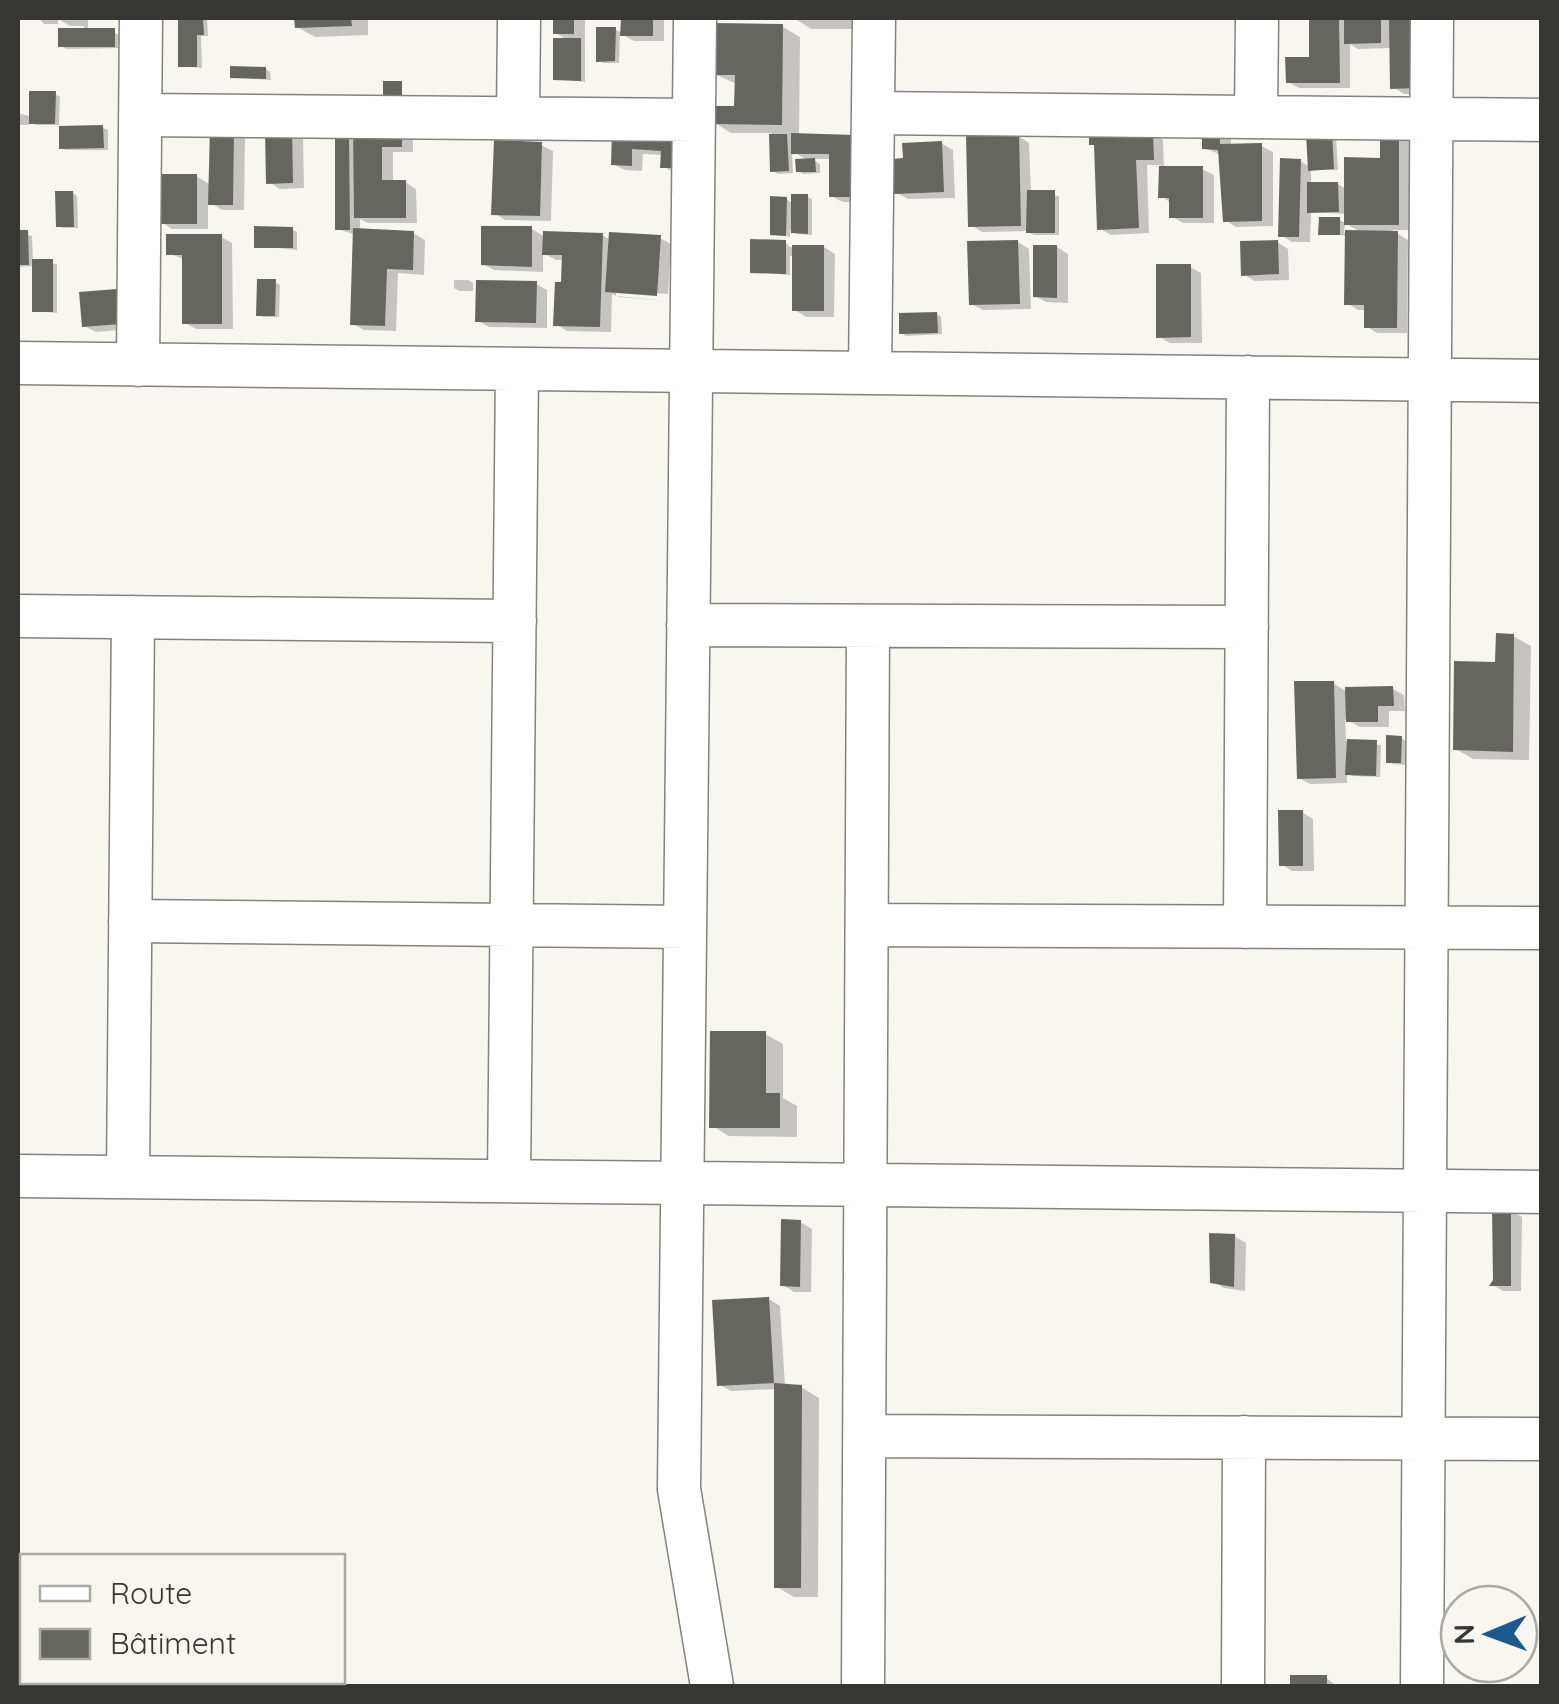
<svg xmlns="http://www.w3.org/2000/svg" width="1559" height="1704" font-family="Quicksand,sans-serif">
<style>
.shadow{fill:#0003}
.building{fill:#666661}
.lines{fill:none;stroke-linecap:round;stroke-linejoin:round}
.minor-casing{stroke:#83837d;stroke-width:45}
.minor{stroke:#fff;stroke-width:42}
</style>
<rect width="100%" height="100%" fill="#f7f6f0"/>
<path class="shadow" d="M39,18H88V31L119,34L120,48L66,49L61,46L84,31V26H70L58,19V24H44Z
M180,18H207L208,36H201L202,68L181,66Z
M297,18H368V35L315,37L297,27Z
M556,18H585V82L555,78L569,41L556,33Z
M623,18H664V41H634L620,33L619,63H603L599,60L615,29L623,34Z
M794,18H852V29H811Z
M1311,18H1426L1427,94H1404L1393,87L1392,48L1358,49L1350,44V88H1299L1288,82L1312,59Z
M783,27L800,37L799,136L853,137L864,202H843L831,196L832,159H812L820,164V173L803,174L798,171L809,161L792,151L793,173L778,174L773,171L771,133H731L713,122L736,108L737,84L714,74Z
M266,69L270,72L271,80L233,77Z
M55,94L60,97L59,125H36L29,121V125H18V113L32,117Z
M1220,126L1231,132V146H1261L1273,152V226L1236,227L1225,220L1221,155L1205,148Z
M103,128L108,130V150H66L62,148Z
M1382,130L1410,136V230H1391L1408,240L1407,333H1377L1366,326V310H1358L1347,303V236L1321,233L1340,220L1345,223L1344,233H1363L1346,224V214L1311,212L1310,242H1292L1281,235L1300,161L1310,167L1309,135L1336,136L1338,170H1311V185L1338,184L1346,189L1382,160Z
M234,131L245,137L244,210H222L208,201V229H172L161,222L196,176L211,185Z
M268,131L303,137L304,188L280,189L269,182Z
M413,132V152H393V182H405L416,189L417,223H368L360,219V231L413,233L425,240L424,275L398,273L396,331L364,330L353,324L355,235L338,229L348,137L356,141Z
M614,132L675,135L674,173L663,166V155L643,154L642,171L625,170L613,164Z
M1152,134L1163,140L1164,168L1202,169L1214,175V223H1183L1171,216V203L1161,196V165H1147L1149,233L1111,235L1099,228L1097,147L1092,144Z
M1018,136L1029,143L1031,193L1059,196V235H1034L1027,231L982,232L971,225Z
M941,143L953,150L955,198L908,199L897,193Z
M541,145L553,151L551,221L505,220L494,213Z
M73,193L77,196L78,228H63L58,226Z
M808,197L812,199V235L798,234L790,230V237L772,234L786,199L794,204Z
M292,229L297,232V250L256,246Z
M532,229L545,237L602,235L611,240L660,238L671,244L668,294L616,290V296L668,301L619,297L612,294L611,332L567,331L556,324L564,285V260H556L543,253V272L494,270L483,264Z
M18,233L32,236L33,262L57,264V313L34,311V266L18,267Z
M221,237L232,243L233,329H196L185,323V260L169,253Z
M785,242L790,247H824L835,254L834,317H806L795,310V256H790V275L752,272Z
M1018,242L1029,249L1031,309L983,310L971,304Z
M1277,242L1288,249L1289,280L1255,281L1243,274Z
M1057,247L1068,254V303L1046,302L1035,296Z
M1190,267L1201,273L1202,343H1170L1158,336Z
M454,280H468L473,283V291H459L454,288Z
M275,282L280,285L279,317H263L259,314Z
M536,284L547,290V328L489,327L478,321Z
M116,291L128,298L130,329L96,332L84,326Z
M937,314L941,317L942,334L906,336L902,333Z
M1513,636L1531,646L1529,760L1473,759L1456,749Z
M1333,683L1344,690L1393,689L1404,695L1405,711H1389V727H1360L1345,719L1346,741L1381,745L1380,777L1353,776L1347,773V783L1310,784L1299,778Z
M1401,738L1406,741V765L1393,764L1388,761Z
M1302,812L1313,819L1314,871H1292L1281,864Z
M765,1034L783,1044V1098L797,1106V1137L729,1136L712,1126Z
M1510,1210L1522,1217L1521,1291H1503L1493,1285Z
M800,1222L812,1229L811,1292H794L783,1285Z
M1234,1236L1246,1243L1245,1291L1224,1288L1213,1281Z
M769,1299L780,1306L785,1386L801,1387L819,1398L818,1597H794L777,1587V1389L731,1391L720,1385Z
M1293,1678H1326L1337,1686H1293Z"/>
<path class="building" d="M178,18H203L204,35H197V67H178Z
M294,18H351L352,26L295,28Z
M553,18H574V34H553Z
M621,18H653V36H620Z
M1309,18H1339L1340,83H1286L1285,57H1309Z
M1344,18H1381V43L1344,44Z
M1389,18H1415L1416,88L1390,89Z
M713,23L783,24L782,125L711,124L712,106H734L735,75H712Z
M596,27H616L615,61L596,62Z
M58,28H115V47H58Z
M553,38H581V81L553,80Z
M230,66L266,67V79L230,78Z
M383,81H402V96H383Z
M29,91H56L55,124H29Z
M353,123H402V147H382V180H406V218H354Z
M1220,123V144L1262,143V221L1223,222L1218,150L1202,149V124Z
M103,125L104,148L59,149V126Z
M1380,127H1399V225H1344V157L1380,158Z
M210,128H234L233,205H208Z
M292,128L293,183L266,184L265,129Z
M612,129L676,132L688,168H660L661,151L632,149V166L611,165Z
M1153,131L1154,160H1136L1139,228L1097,230L1094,145H1089V133Z
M1332,131L1334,169L1308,171L1306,133Z
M791,133L854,135L853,197H829V154H791Z
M335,134L349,135L350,230H335Z
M769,134H787L789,171L770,172Z
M1019,134L1021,226L968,227L966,135Z
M494,140L542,142L540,216L491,215Z
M942,141L944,192L894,194L893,159L903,158L902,143Z
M815,158L816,172H796L795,159Z
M1280,158L1301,159L1299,237H1278Z
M1159,166H1203V218H1169V198H1158Z
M158,174H197V224H158Z
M1307,182H1338L1339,212L1307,213Z
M1027,190H1055V233H1026Z
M55,191H73L74,227H56Z
M791,194H808V234L791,233Z
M770,196L787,197L786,236L770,235Z
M1319,217H1340V235H1318Z
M254,226L293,227V248H254Z
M481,226H532V267L481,265Z
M353,228L414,231L413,270L387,269L385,326L350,325Z
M18,230H28L29,265H18Z
M1345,230L1398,231L1397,328H1364V305H1344Z
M543,231L603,233L600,327L553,326L555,282H561L562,255H542Z
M609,232L661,235L657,296L605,292Z
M166,234H222V324H182V255H166Z
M750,239L786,240V274L750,273Z
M1018,240L1020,304L969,305L967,241Z
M1278,240L1279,274L1241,276L1240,241Z
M792,245H824V311H792Z
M1033,245H1057V298L1033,297Z
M32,259H53V312H32Z
M1156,264H1191V337L1156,338Z
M257,279H276L275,316H256Z
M476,280L537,281L536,323L475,322Z
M117,289L120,324L82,327L79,292Z
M937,312L938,333L899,334V313Z
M1496,633L1514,634L1513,752L1453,750L1454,661L1495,662Z
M1294,681H1334L1336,778L1297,779Z
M1393,686L1394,706H1378V722H1346L1345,687Z
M1386,735L1402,736L1401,763H1386Z
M1347,739L1377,740L1376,776L1345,775Z
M1278,810H1303V866H1279Z
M710,1031H766V1093H780V1128H709Z
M1492,1207L1511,1208V1286H1489L1493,1280Z
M781,1219L801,1220L800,1287L780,1286Z
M1209,1233L1235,1234L1234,1287L1210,1283Z
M769,1297L774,1383L717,1386L712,1300Z
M774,1383L802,1385L801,1588H774Z
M1290,1675H1327V1686H1290Z"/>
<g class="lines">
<g class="minor-casing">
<path id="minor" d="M695,18L679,1489L712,1686
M873,113L1542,120
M140,115L694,120
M1256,117L1257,18
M518,118L519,18
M18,363L1542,381
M138,365L141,18
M870,373L874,18
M18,616L515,621
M688,625L1247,627
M130,921L685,927
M867,925L1542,928
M1245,927L1248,377
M18,1176L1542,1192
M128,1177L133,617
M509,1181L517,369
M865,1436L1542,1439
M18,1603L22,1602
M92,1682L93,1686
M863,1686L868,626
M1243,1686L1244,1437
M1422,1686L1432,18"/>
</g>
<use href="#minor" class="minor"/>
</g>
<rect width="1559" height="1704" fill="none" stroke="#363633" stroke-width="40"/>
<rect x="20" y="1554" width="325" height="130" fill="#f7f6f0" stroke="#aaa9a4" stroke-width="2.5"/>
<rect x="40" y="1586" width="50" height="15" fill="#ffffff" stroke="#aaa9a4" stroke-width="2.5"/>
<text x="110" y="1604" font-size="30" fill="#363633">Route</text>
<rect x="40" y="1629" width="50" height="30" fill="#666661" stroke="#aaa9a4" stroke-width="2.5"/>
<text x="110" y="1654" font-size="30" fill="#363633">Bâtiment</text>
<g transform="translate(1489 1634) rotate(269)"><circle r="48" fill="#f7f6f0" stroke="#aaa9a4" stroke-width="2.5"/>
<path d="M0-8L18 38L0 25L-18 38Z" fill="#1d588f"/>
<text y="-15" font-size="28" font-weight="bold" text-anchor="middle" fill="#363633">N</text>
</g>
</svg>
